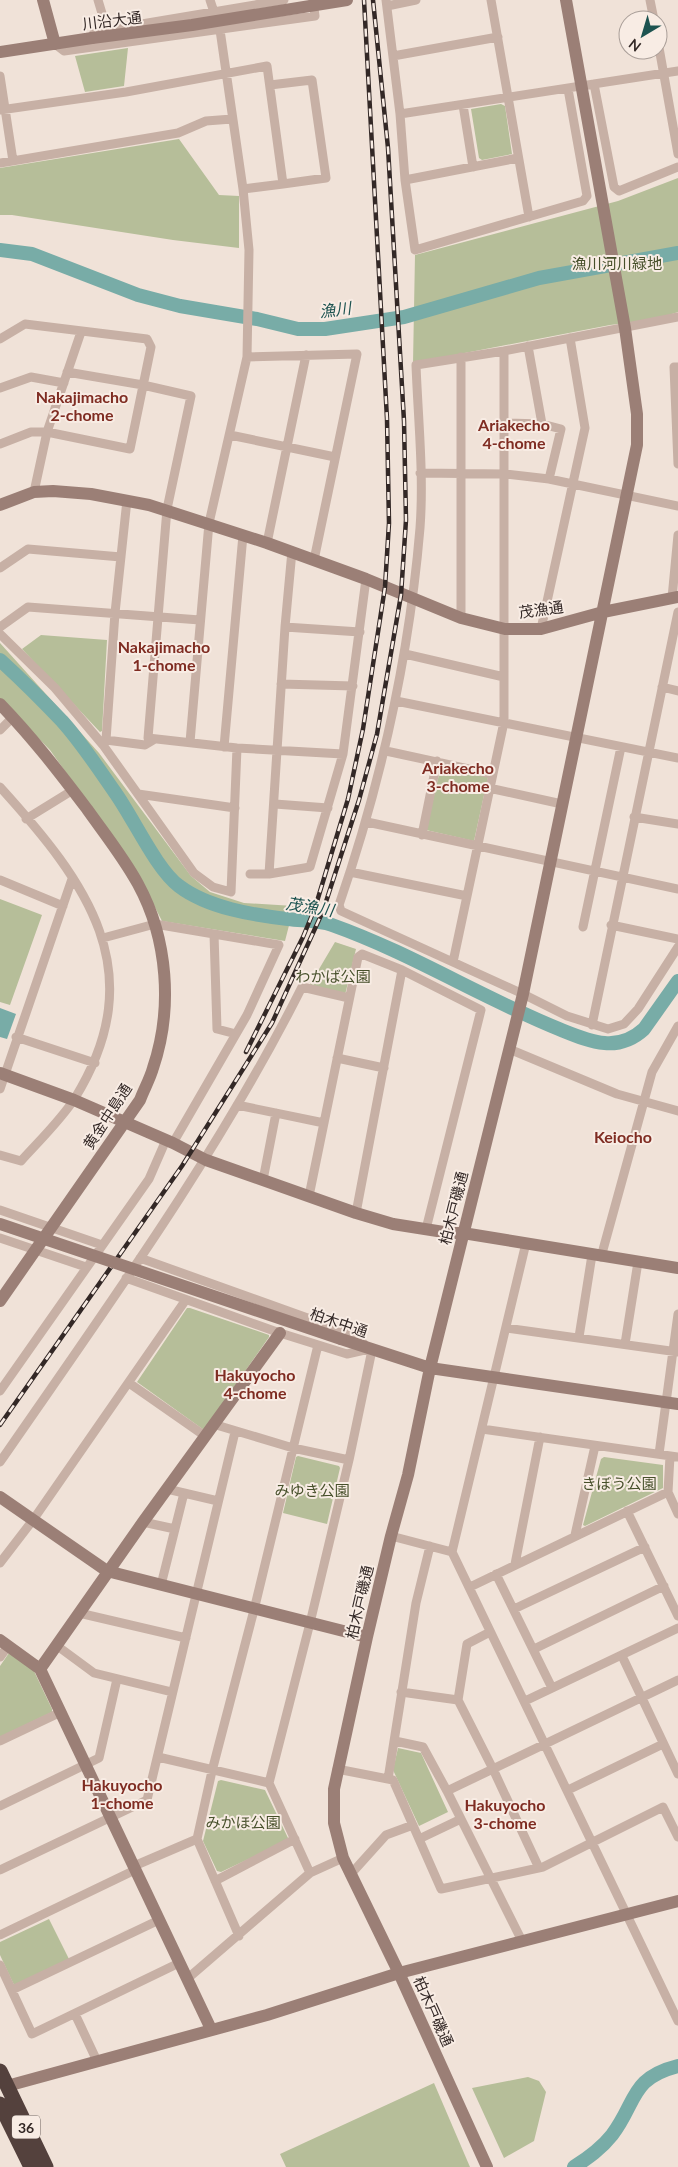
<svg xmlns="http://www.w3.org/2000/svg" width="678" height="2167" font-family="Lato,'Noto Sans JP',sans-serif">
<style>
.green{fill:#b6be99}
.water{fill:#78aca7}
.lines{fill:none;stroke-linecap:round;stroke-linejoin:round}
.river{stroke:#78aca7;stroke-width:14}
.street{stroke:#c7b0a5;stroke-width:9}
.secondary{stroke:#9b7f76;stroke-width:12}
.highway{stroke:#54413d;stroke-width:15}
.rail-casing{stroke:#332826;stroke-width:4.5}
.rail{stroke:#f8ece4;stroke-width:2.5;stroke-dasharray:8;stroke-linecap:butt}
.secondary-bridge{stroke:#9b7f76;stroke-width:12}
.labels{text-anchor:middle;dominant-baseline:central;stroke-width:4;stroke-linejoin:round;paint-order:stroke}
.shield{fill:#f8ece4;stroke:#6e635f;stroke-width:1}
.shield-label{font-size:14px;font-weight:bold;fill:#332826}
.street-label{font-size:15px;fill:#332826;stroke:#f8ece4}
.park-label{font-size:15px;fill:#47502b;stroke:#f8ece4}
.water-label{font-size:16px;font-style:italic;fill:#1d5350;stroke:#f8ece4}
.neighbourhood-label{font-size:16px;font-weight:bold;fill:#7f2c22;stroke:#f8ece4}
</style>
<rect width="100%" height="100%" fill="#f0e2d8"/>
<path class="green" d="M128,48L124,86L85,92L75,56Z
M501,104L505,106L512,154L482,160L479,158L471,109Z
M179,139L219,195L239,196V248L173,240L12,215H0V168Z
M678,178V312L657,319L610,325L413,363L415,255L618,201Z
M41,635L107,640L102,731L100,732L22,649Z
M0,643L99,753L191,876L210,892L244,903L294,906L285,941L162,921L142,882L119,847L50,750L0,699Z
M441,766L488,777L474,841L426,830Z
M0,899L42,915L10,1005L0,1002Z
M335,942L356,949L345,995L309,986Z
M187,1308H190L269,1335V1337L204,1430L137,1382Z
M298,1456L339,1466L340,1468L327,1524L283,1513L296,1457Z
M604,1457L663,1465V1488L585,1526L583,1525L601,1459Z
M9,1653L33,1669L52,1709V1712L0,1737V1666Z
M398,1748L421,1753L448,1812L419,1826L393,1770Z
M221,1780L265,1790L288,1838L287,1841L221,1872L217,1871L203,1841L218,1781Z
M49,1919L69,1959L14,1985L0,1955V1942Z
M528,2077L539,2081L546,2092L534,2141L504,2158L472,2088Z
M434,2083L470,2167H286L280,2154Z"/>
<path class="water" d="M0,1008L16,1014L7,1039L0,1037Z"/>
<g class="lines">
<path class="river" d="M0,250L32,254L138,295L180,306L257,319L298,329H325L404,317L539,278L678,253
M0,660C21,679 42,700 62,721C81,742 98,768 114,791C133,817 156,869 179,886C208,908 253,915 288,919C302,921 318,920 332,925C411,953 482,998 559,1029C589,1041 617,1054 644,1029L678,981
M574,2167C588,2158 601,2149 612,2135C637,2102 630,2078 678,2066"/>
<path class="street" d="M98,0L107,30
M386,0L400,114L405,180L415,250L583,201L587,196L568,89
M491,0L529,217
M650,0L654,20
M387,6L416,0
M94,32L284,0
M658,42L678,154
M55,44L64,51L315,16L313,0
M393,56L498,37
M0,76L13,161
M594,84L614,187L619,191L678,167
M270,85L312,80L326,178L283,184
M463,105L473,167
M0,110L126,92L267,66L283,184L243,189
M400,114L678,71
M0,163L178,133L206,121L232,119
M405,180L518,158
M678,317L504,351L416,365C418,418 424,474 420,528C409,659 382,780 339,905L341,911L523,994L567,1016L608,1029L624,1024L638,1009L678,947
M0,339L25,324L147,339L151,347L130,449L47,432L34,492
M528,346L542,424
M247,357L357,354L314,560
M678,367H674L678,464
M67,372L143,385L191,396L167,509L148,738L237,748L343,754
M0,388L31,377L64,383
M505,423L542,424L561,429L549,479
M230,435L335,457
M0,444L31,432H47L81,332
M420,473L505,474L549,479L678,506
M127,500L115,613L106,740L103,745L194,873L213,887L231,892L237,748
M267,543L306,355
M292,551L285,627L269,874L310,867L343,754L366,579
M0,568L28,549L121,557
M672,598L678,535
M461,618V357
M0,627L28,607L200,620
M285,627L360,632
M541,629L585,428L570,338
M0,634L55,688L103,745
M405,654L504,677
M281,684L353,686
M662,687L678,691
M396,701L678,758
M0,730L13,717
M106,740L145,745L155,739
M190,742L209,523L247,357L249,250L243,189L220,30L210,0
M224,747L243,535
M386,751L492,774
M0,787C87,883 153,971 75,1098C61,1120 38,1142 21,1161L0,1155
M489,788L562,804
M138,794L235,808
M275,804L328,808
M634,817L678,824
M26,819L73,790
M367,822L678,889
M422,835L437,761
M350,872L467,896
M250,874H269
M0,880L63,906
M611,925L678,939
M583,927L621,747
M214,934L217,1029L236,1034
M103,938L155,924L279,945L247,1015L173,1143
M453,962L504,722V351
M592,1025L678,612
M16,1037L95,1063
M509,1049L617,1094L678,1111
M337,1058L384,1068
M0,1089L72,879
M237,1105L324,1123
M263,1180L276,1113
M309,1196L358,957L362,954L402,970L481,1010L426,1229
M0,1210L102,1245
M356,1213L402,970
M0,1238L86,1267
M601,1257L652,1072L678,1026
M140,1258L355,1335L366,1346
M126,1278L280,1333L347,1354L369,1349
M506,1328L678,1352
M579,1337L592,1255
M625,1344L638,1262
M129,1383L205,1436
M0,1391L149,1179L166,1140
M213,1424L293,1448L349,1460
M482,1429L678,1457
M659,1454L678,1314
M0,1462C107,1307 217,1156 302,987L349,998
M167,1489L218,1501
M668,1492L670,1456
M627,1511L678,1616
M143,1522L175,1529
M575,1535L595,1446
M391,1536L452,1552L678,2021
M452,1552L526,1243
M0,1563L33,1520L185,1301
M515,1564L540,1437
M496,1574L552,1688
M161,1585L184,1493
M470,1587L668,1492L678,1514
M514,1609L645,1547
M79,1613L186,1638
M490,1632L467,1644L458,1700L493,1769L539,1868
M56,1645L94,1673L172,1692
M534,1649L664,1586
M622,1656L678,1774
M0,1657L8,1646
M401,1692L458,1700
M525,1701L678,1628
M0,1741L59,1713
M395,1741L423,1747L447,1791L522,1941
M158,1757L269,1783
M337,1769L393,1780L441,1889L543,1867L663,1807L678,1837
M388,1779L416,1603L430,1546
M568,1790L663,1744
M447,1791L678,1680
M0,1806L99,1758L117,1679
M419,1839L461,1819
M134,1866L197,1839
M0,1870L147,1800L235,1432
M310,1873L343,1858
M350,1875L386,1835L413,1825
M215,1881L295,1839
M0,1935L135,1870
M239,1936L197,1839L212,1771L254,1610L318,1345
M0,1965L32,2034L179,1963
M187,1979L310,1873L269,1783L310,1623L349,1460L372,1350
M12,1990L159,1920
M75,2014L97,2061"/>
<path class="secondary" d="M43,0L55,44
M0,52L92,38
M0,505L34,492L53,491L91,494L149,505L267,543L366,579L461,618L505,629H541L603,612L678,597
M0,704C32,737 59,772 87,809C104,833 124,858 138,884C168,939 173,1009 153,1068C150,1079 144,1089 140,1100L0,1301
M0,1073L74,1100L173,1143L206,1160L356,1213L393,1224L450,1233H463L678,1268
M341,1339L430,1368L678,1404
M0,1497L107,1571L367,1637
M0,1640L40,1669L211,2029
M40,1669L143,1522L280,1333
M7,2086L267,2015L399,1973L678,1901
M487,2167L399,1973L343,1858L334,1823V1789L367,1637L391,1536L408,1475L430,1368L523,994L637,445V414L625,328L566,0"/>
<path class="highway" d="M0,2071L46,2167
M0,2104L31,2167"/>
<g class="rail-casing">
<path id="rail" d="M246,1052L303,937L315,908L348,799L363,729L385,587L389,523L387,419L364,0
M0,1425L182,1166L272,1023L323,911L359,800L377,734L401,595L406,520L404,421L388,148L373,0"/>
</g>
<use href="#rail" class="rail"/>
<path class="secondary-bridge" d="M92,38L192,25L347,0
M0,1224L341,1339"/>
</g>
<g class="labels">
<rect class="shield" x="12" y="2115.5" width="28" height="23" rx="4"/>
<g class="shield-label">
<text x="26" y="2127">36</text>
</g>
<g class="street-label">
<text transform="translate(112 20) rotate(-7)">川沿大通</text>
<text transform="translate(541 609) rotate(-8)">茂漁通</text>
<text transform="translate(107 1116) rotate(-57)">黄金中島通</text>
<text transform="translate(453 1208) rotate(-76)">柏木戸磯通</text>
<text transform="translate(339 1322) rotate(19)">柏木中通</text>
<text transform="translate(359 1602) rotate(-77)">柏木戸磯通</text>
<text transform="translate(434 2011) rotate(66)">柏木戸磯通</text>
</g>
<g class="park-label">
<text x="617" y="263">漁川河川緑地</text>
<text x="333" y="976">わかば公園</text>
<text x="619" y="1483">きぼう公園</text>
<text x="312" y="1490">みゆき公園</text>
<text x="243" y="1822">みかほ公園</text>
</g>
<g class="water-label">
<text transform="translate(335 309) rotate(-7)">漁川</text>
<text transform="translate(310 906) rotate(9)">茂漁川</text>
</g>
<g class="neighbourhood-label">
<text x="82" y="396">Nakajimacho<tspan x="82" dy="18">2-chome</tspan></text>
<text x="514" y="424">Ariakecho<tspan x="514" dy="18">4-chome</tspan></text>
<text x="164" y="646">Nakajimacho<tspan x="164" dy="18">1-chome</tspan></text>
<text x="458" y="767">Ariakecho<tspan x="458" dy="18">3-chome</tspan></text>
<text x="623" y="1136">Keiocho</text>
<text x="255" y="1374">Hakuyocho<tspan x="255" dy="18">4-chome</tspan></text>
<text x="122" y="1784">Hakuyocho<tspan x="122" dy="18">1-chome</tspan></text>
<text x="505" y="1804">Hakuyocho<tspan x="505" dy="18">3-chome</tspan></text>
</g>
</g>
<g transform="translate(643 35) rotate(218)"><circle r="24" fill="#f8ece4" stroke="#a99e98"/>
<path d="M0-4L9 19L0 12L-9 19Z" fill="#1d5350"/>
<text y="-8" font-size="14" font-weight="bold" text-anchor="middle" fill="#332826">N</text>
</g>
</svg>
